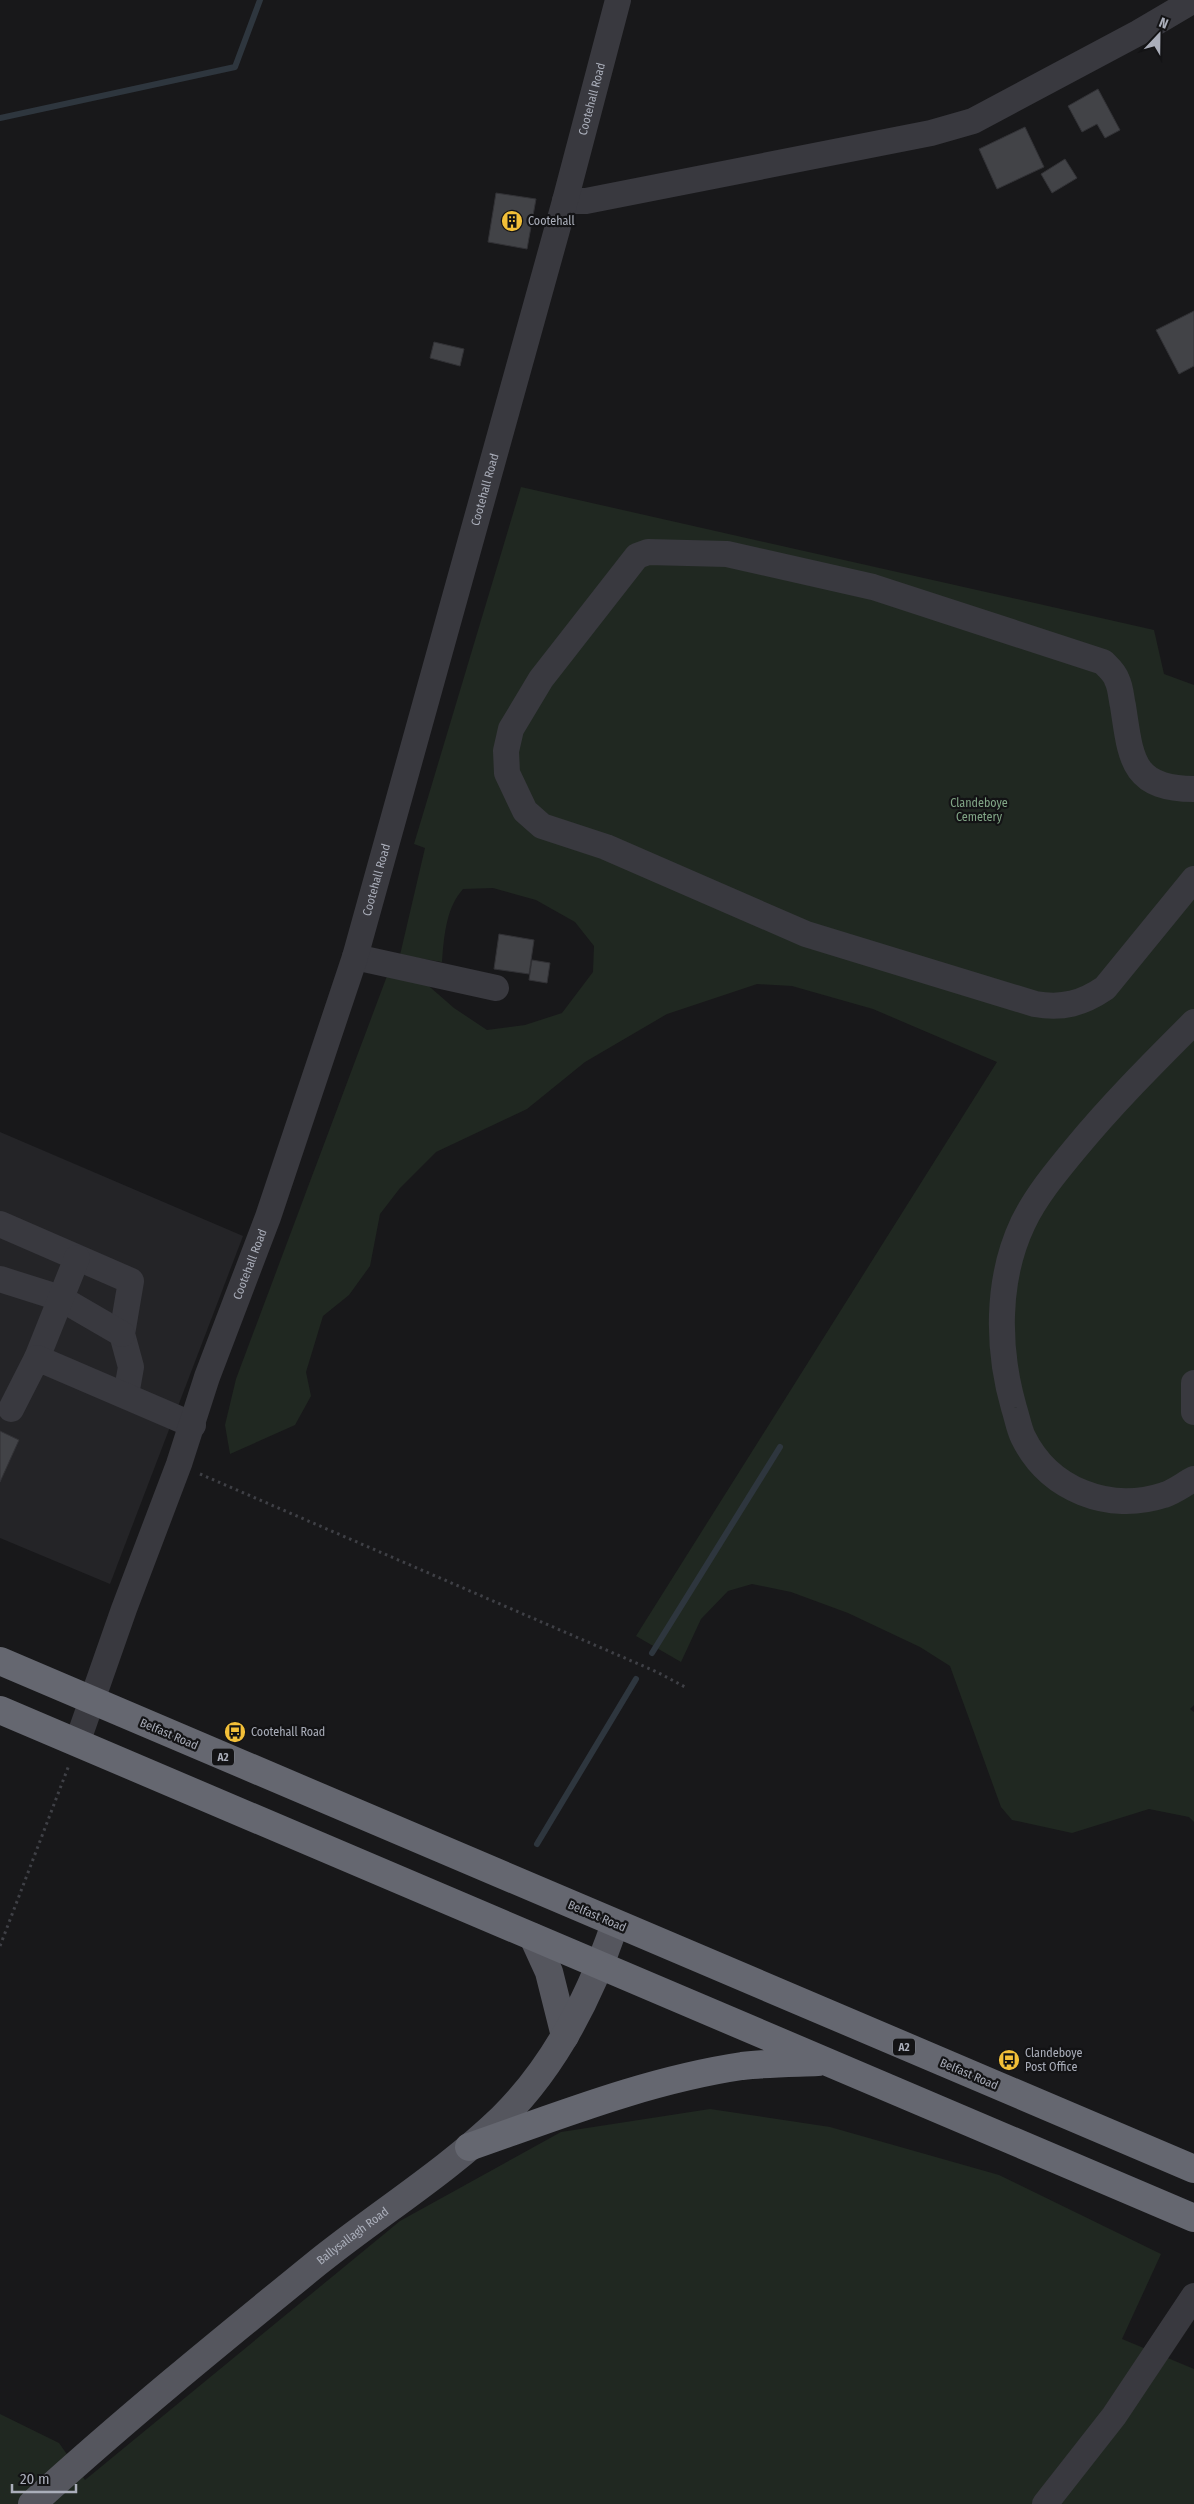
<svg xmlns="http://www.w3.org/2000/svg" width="1194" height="2504" font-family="'Fira Sans Condensed',sans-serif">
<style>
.built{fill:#242427}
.green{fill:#202821}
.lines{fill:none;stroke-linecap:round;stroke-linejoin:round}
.stream{stroke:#2e363e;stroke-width:6}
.building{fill:#424347;stroke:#323236}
.path{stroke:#3f4046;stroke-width:3;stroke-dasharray:2.5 4;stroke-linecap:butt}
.minor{stroke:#39393f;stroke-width:26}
.major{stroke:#55565e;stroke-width:28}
.highway{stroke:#656770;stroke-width:28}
.labels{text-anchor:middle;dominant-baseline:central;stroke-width:4.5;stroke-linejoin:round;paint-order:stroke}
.shield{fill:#131315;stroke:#7d8088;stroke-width:1}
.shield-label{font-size:11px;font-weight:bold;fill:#aaaeba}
.street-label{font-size:12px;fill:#aaaeba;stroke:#131315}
.poi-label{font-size:12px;fill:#aaaeba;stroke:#131315;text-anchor:start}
.park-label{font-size:12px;fill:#81a586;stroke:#131315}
</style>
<rect width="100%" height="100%" fill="#18181a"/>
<path class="built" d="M0,1132L243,1236L110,1584L0,1538Z"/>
<path class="green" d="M521,487L1154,630L1164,674L1194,685V1705L1190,1709L1194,1712V1822L1189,1817L1149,1809L1072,1833L1012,1820L1001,1807L950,1666L920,1647L848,1613L791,1592L752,1584L728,1591L701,1619L681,1662L636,1636L997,1062L873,1009L792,986L757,984L667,1014L585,1062L527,1109L436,1152L400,1188L380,1214L370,1266L349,1295L323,1316L306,1372L311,1396L295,1425L230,1454L225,1425L236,1379L387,976L423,981L454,1008L487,1030L525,1025L562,1013L593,972L594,946L575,922L536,900L493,888L463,889C446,908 444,936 442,962L400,955L425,848L414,844Z
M710,2109L830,2127L999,2175L1161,2254L1122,2339L1194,2369V2504H0V2414L59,2443L85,2480L400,2221L561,2132Z"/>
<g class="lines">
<path class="stream" d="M0,118L235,67L260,0
M652,1653L780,1447
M537,1844L636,1679"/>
</g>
<path class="building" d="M1098,89L1120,130L1105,138L1097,124L1082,132L1068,106Z
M1025,127L1044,167L997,189L979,149Z
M1065,159L1077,178L1052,193L1041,174Z
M496,193L536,199L527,249L488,242Z
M1194,311V366L1179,374L1156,330Z
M434,342L464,349L460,366L430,358Z
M499,934L534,940L529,974L494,969Z
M532,960L550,963L547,983L529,980Z
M0,1431L19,1440L0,1482Z"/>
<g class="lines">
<path class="path" d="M200,1474L657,1672L685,1687
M0,1946L69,1765"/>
<g class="minor">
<path d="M565,201H586L931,133L973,121L1138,33L1194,0"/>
<path d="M1194,789C1131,789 1131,758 1123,706C1121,698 1121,688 1117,680C1115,673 1108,667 1103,662L873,587L727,554L648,552L637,556L541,679L511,729L506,751L507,773L525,811L542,826L606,847L806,934L1035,1004C1063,1009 1083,1003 1105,988L1194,879"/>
<path d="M355,957L496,988"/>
<path d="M1194,1022C1153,1063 1112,1104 1075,1149C1056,1172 1036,1196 1023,1223C996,1280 997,1349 1014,1408C1017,1417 1019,1429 1023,1437C1049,1490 1109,1513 1164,1495C1174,1492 1184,1484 1194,1479"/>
<path d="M0,1224L131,1281L122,1334L131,1367L126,1395"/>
<path d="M0,1279L60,1298L122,1334"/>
<path d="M37,1358L77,1258"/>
<path d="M1194,1383V1412"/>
<path d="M11,1409L37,1358L193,1425"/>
<path id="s1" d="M77,1743L124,1609L179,1464L207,1377L268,1217L355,957L565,201L618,0"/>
<path d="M1045,2504L1114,2416L1194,2296"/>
</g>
<g class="major">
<path d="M533,1937L549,1972L565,2036"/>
<path id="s2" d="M32,2504C124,2420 221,2341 317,2263C378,2214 446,2172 502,2118C556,2065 591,1994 615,1924"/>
</g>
<path class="highway" d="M0,1661L1194,2169
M0,1710L1194,2218
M469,2147C558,2116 648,2080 742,2066C767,2063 793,2063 818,2062"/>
</g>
<defs>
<g id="building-disc" transform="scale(1.125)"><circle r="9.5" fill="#f2bf38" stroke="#131315"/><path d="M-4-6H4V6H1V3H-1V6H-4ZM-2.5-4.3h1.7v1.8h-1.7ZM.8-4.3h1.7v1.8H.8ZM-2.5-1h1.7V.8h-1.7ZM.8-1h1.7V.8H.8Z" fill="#111"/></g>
<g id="bus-disc" transform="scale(1.125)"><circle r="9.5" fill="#f2bf38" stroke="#131315"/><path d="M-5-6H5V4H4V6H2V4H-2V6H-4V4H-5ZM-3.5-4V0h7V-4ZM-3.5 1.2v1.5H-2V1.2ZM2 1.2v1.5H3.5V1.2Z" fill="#111"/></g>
</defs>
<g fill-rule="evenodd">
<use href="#building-disc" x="512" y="221"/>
<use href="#bus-disc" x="235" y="1732"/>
<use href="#bus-disc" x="1009" y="2060"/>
</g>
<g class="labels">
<g class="shield">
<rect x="212" y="1748.5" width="22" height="17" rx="4"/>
<rect x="893" y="2038.5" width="22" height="17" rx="4"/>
</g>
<g class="shield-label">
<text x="223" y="1757">A2</text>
<text x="904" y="2047">A2</text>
</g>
<g class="street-label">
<text stroke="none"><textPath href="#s1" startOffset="1724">Cootehall Road</textPath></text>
<text stroke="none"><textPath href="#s1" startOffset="1319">Cootehall Road</textPath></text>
<text stroke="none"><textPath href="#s1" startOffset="914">Cootehall Road</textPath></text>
<text stroke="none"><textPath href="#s1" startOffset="509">Cootehall Road</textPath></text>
<text transform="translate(169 1734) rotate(23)">Belfast Road</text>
<text transform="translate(597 1916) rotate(23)">Belfast Road</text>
<text transform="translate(969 2074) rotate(23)">Belfast Road</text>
<text stroke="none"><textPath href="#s2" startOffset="418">Ballysallagh Road</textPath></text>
</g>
<g class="poi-label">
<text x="528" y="221">Cootehall</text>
<text x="251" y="1732">Cootehall Road</text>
<text x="1025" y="2053">Clandeboye<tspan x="1025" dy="14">Post Office</tspan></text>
</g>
<g class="park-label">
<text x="979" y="803">Clandeboye<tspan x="979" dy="14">Cemetery</tspan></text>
</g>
</g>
<g transform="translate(1159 35) rotate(22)" stroke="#131315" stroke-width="4" paint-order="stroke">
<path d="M0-4L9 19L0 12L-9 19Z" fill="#aaaeba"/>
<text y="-8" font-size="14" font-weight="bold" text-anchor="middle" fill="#aaaeba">N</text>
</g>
<path d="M12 2484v8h64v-8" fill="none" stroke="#aaaeba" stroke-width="2.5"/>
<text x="20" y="2484" font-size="15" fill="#aaaeba" stroke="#131315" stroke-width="4" paint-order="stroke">20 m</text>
</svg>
